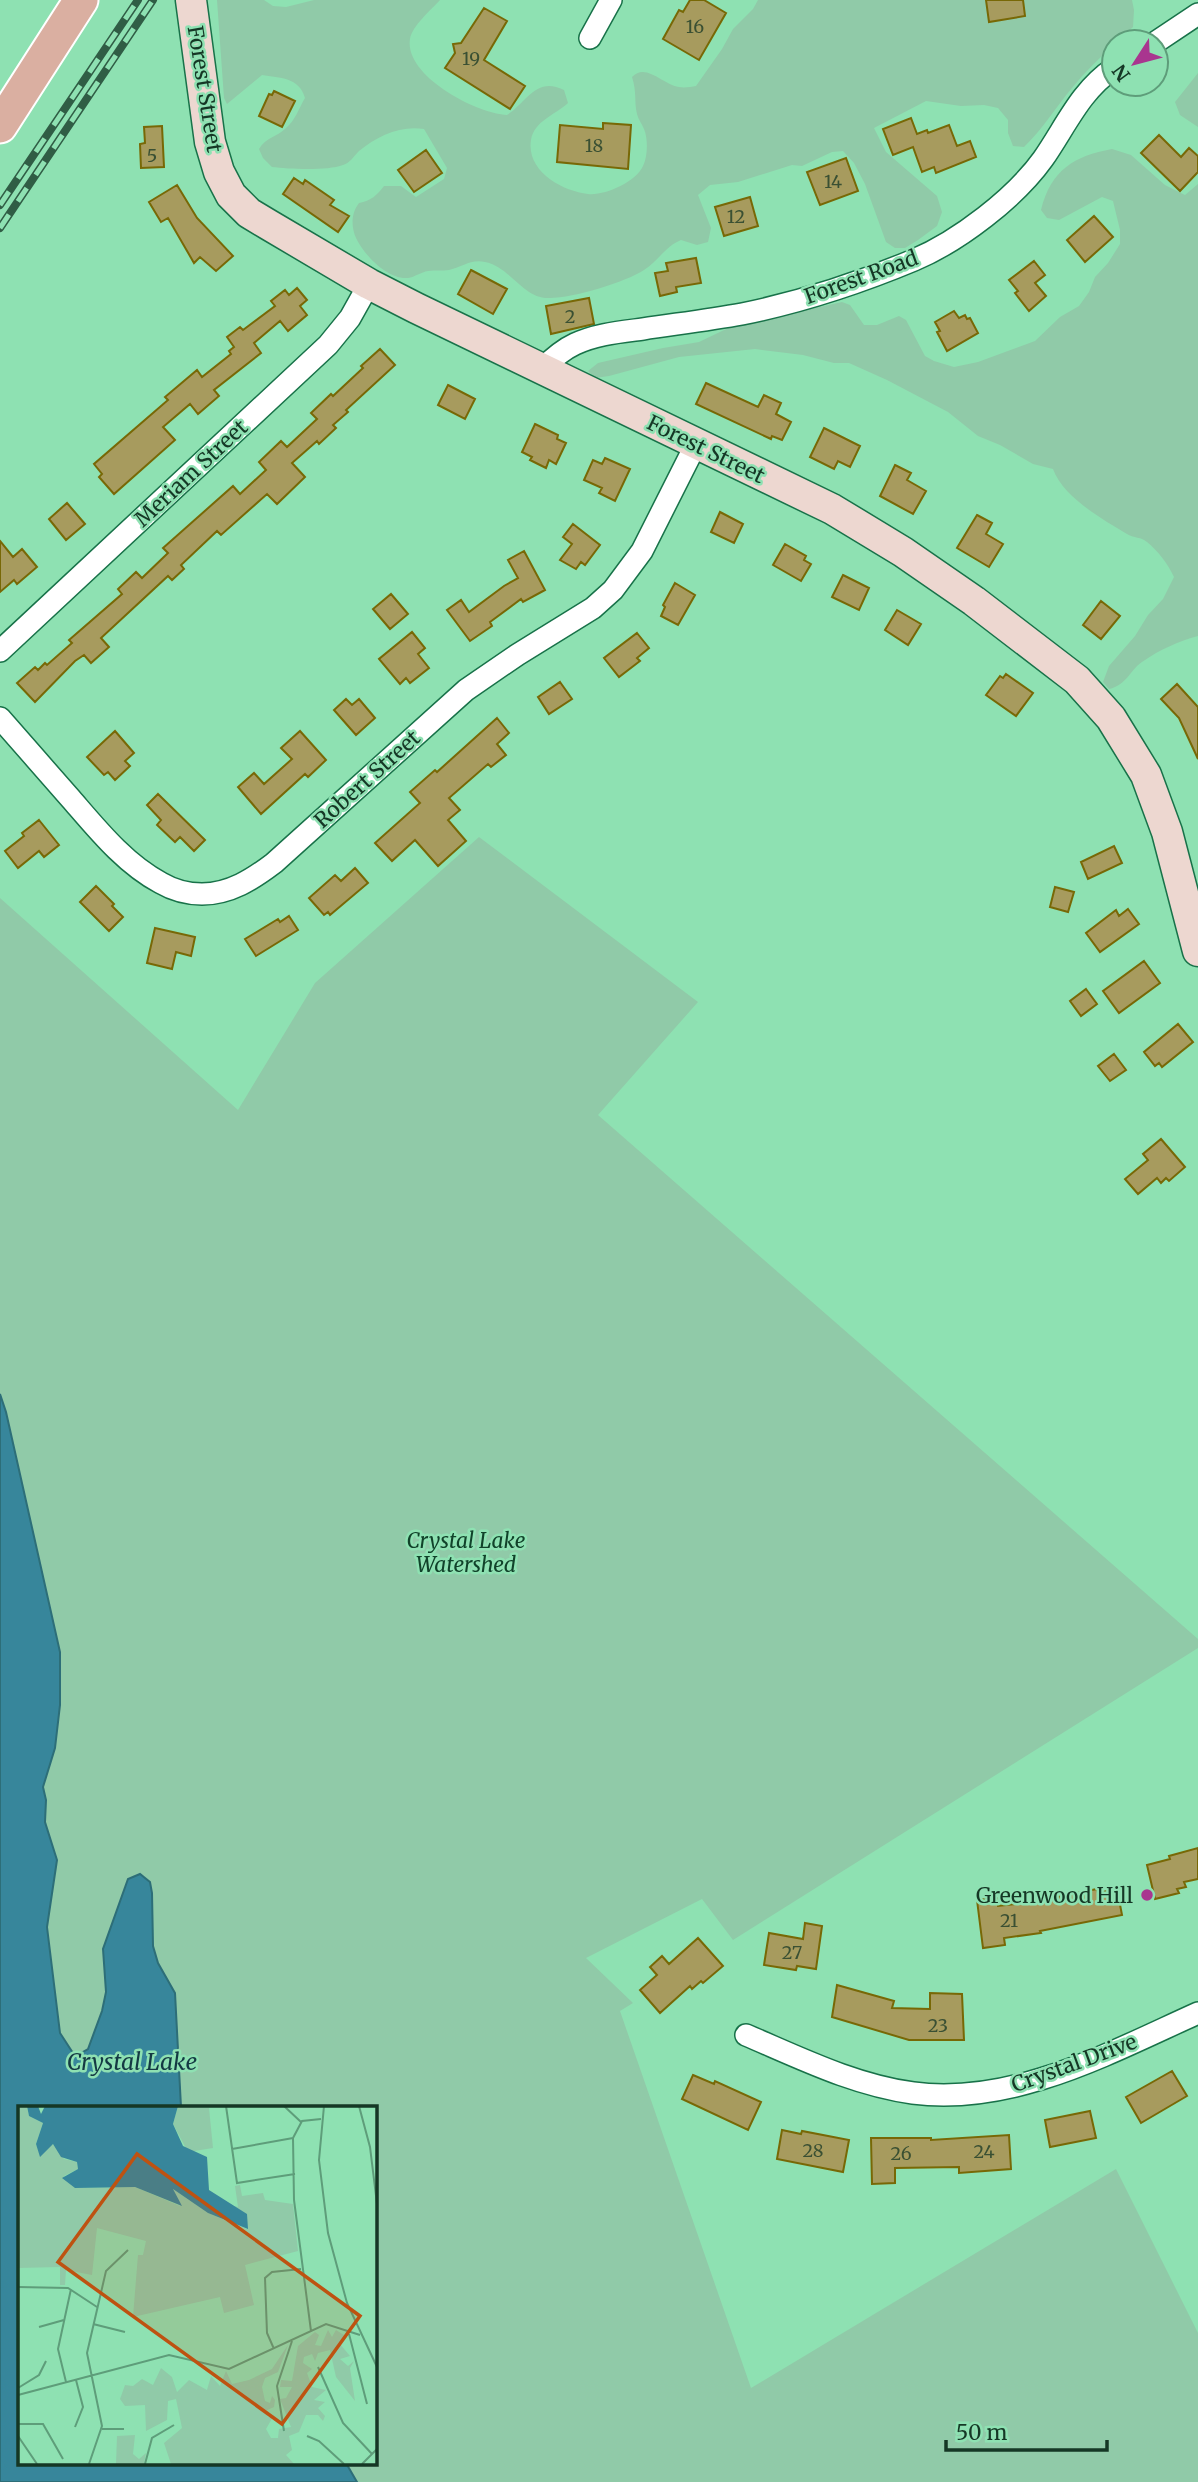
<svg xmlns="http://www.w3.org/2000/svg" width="1198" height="2482" font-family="Merriweather,serif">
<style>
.green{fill:#90caa8}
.water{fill:#37869b;stroke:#2d6e78;stroke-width:2}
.building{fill:#a79b5e;stroke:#786806;stroke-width:2}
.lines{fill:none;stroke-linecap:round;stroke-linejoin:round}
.minor-casing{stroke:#187249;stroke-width:24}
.secondary-casing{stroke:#187249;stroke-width:33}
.primary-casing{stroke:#fff;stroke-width:37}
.minor{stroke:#fff;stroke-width:21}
.secondary{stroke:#edd7d0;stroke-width:30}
.primary{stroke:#daafa1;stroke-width:33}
.rail-casing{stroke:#305d45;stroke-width:8}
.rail{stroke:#8ee1b2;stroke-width:5;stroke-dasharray:16;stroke-linecap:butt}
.poi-dot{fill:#a9358f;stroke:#8ee1b2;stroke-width:2.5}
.labels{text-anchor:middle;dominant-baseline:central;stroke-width:5;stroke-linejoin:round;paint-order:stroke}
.number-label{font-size:18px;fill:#3a5033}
.street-label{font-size:21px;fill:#153725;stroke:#8ee1b2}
.park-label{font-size:21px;font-style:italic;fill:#11422a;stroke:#8ee1b2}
.poi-label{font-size:21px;fill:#153725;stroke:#8ee1b2;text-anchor:end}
.water-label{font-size:23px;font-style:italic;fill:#143943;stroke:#8ee1b2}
.inset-road{fill:none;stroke:#5e9d7a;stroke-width:2}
.view{fill:#be5211;fill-opacity:0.15;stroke:#be5211;stroke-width:3.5}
.inset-edge{fill:none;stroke:#153725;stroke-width:3.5}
</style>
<rect width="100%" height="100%" fill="#8ee1b2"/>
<path class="green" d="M217,0H264L273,6L286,7L314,0H440C431,10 412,26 410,39C404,76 477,114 507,115C527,102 536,76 564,90L568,103C555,115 534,121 531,140C526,171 562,191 588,194C604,196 636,182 643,166C648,156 648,138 644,129C642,124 638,119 637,114C634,102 637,92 632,77C646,62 663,85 679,87C684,88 691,87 696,86L722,49L733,29L753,9L758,0H1132L1134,10L1133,27L1117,42H1114V45C1099,58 1085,72 1072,88C1055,108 1043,129 1024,147L1013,146L1008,133V120L998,108L984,105L961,106L926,101L874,128L886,152L937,196L942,212L937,226L918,240L905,248H895L886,242L865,184L854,163L843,151L832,152L802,166L792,165L738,182L710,185L698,195L711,228L708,242L697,245L681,240C666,246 658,261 644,270C626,282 570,299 548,298C523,298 509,266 485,262C470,259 463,267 449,270C442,271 435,270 428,271C421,272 415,277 408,278C388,280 364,255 356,238C351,227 351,213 359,203C371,201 377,195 384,186H401L416,197L444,179L447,168L424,129C401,125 377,136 359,151C354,156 350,163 343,165C327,171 289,169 272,167L263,158L259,149C266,137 277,137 286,128C295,121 299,108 305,98C299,77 280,78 262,75L227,104L224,98Z
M1198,73V127L1180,115L1175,102Z
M1112,149L1131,155L1165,185L1185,195L1198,184V636C1179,641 1159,650 1142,662C1129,671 1127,685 1109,689L1103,682L1109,666L1135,636L1148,615L1163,599L1174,577C1168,564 1158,551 1147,542C1142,537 1133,538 1127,534C1102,519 1063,497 1053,469L1033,464L1000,445L978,436L948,412L887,380L849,363H834L803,355L755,349L679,357L609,376L595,378L588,371L598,363L663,348L699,342L745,320L784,315L842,302L850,305L864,325H877L899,316L906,320L925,356L934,361L954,367L978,362L1035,341L1060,317L1079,306L1089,292L1095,277L1108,263L1120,244V230L1113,201L1102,197L1059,220L1047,218L1041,210C1051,170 1074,156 1112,149Z
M479,837L698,1002L598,1115L1198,1639V1648L733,1940L702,1899L586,1958L633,2003L620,2011L751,2388L1116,2169L1198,2333V2482H357L346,2463H374V2108L181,2107L175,1994L158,1963L153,1946L152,1893L140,1874L128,1879L103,1949L106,1992L102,2011L88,2049L81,2054L73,2053L60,2033L47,1927L57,1860L45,1822L46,1800L43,1787L55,1748L60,1705V1652L6,1412L0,1394V898L238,1110L315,983Z"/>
<path class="water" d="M0,1394L6,1412L60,1652V1705L55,1748L43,1787L46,1800L45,1822L57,1860L47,1927L60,2033L73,2053H81L88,2049L102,2011L106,1992L103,1949L128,1879L140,1874L150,1882L152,1893L153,1946L158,1963L175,1993L181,2107L19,2108V2463H346L357,2482H0Z"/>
<path class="building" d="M690,0H704L726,13L699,60L663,39L679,10L683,12Z
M986,0H1023L1025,16L989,22Z
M484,8L507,21L484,60L525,86L510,109L445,68L455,53L453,44L461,43Z
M274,91L295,101L282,127L259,116L269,94L272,95Z
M911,118L917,134L927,130L928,133L949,125L957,146L970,141L976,157L936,173L934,167L922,172L913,147L893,155L883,129Z
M603,123L631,125L628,169L557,162L560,125L603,129Z
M162,126L164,167L141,168L140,144L145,143L144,127Z
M1159,135L1181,157L1189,148L1198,156V172L1180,191L1141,153Z
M426,150L442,173L414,192L398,170Z
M846,158L858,191L820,205L807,172Z
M294,178L303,184L305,180L334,200L330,205L349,216L338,232L283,194Z
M177,185L197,218L233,256L216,271L200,257L194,263L168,218L161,222L149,202Z
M750,197L758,226L724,236L715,207Z
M1094,216L1113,237L1085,262L1067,240Z
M696,258L701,283L676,287L677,292L660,296L655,273L668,271L666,263Z
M1034,261L1045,275L1035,283L1046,296L1029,311L1015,293L1018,291L1009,280Z
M471,270L507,289L493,314L458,294Z
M297,288L307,300L300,306L307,315L288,331L280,321L254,343L261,353L214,390L219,396L198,414L190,404L163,427L175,440L114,494L99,477L102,474L94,464L168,400L165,397L197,370L202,377L231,354L229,351L234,347L227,337L240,327L243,330L275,306L271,301L285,290L289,295Z
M589,298L594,324L551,334L546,306Z
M954,311L959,318L965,315L967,319L970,318L978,333L947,351L937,332L940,331L935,322Z
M380,349L395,365L346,410L348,412L333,425L336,428L319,444L317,441L292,463L305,477L277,504L267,494L221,535L217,531L181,565L184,569L172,580L168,576L101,638L109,647L91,663L84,655L75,661L35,702L17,683L35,667L38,670L45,663L47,665L72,643L69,640L122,594L118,589L136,572L142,578L168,553L163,548L233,486L240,494L266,470L259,462L281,441L287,447L317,419L311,413L331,394L333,396L363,368L361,366Z
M706,383L758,407L764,395L781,403L776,414L791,422L782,440L772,436L771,439L696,404Z
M448,385L475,399L465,419L438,405Z
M535,424L558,435L557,439L566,443L556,464L549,460L546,468L530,460L532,457L522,452Z
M824,428L860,446L850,467L838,461L834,469L810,457Z
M605,458L630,469L615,501L599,493L602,488L584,480L593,460L602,464Z
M895,465L911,473L907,480L926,491L913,514L880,496Z
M67,503L85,524L66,540L49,519Z
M720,512L743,524L734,543L711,532Z
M977,515L992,523L986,534L1003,544L989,567L957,548Z
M573,524L600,545L585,565L581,562L576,569L560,560L572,544L563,537Z
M0,541L13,557L22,549L37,567L17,584L14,580L0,592Z
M785,544L806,556L804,560L811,564L801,581L773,565Z
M524,551L545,590L523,602L521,599L490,622L492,626L470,641L447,610L461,600L469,612L504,586L518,578L508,560Z
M843,575L869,588L859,610L832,597Z
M675,583L695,595L678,625L661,616L665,607L663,605Z
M391,594L408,614L390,629L373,609Z
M1101,601L1120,616L1101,639L1083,625Z
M897,610L921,624L908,645L885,630Z
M412,632L425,648L418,654L429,668L410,683L406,678L400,684L379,659Z
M637,633L649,648L637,658L640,661L619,677L604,658Z
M1006,674L1033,693L1016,716L986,695L1000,676L1003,678Z
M560,682L572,699L549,714L538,697Z
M1177,684L1198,707V759L1179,718L1161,699Z
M346,699L352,705L359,699L375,718L356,735L334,710Z
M497,718L509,733L497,744L506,755L491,767L488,764L449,798L460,810L448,820L466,841L438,866L415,840L392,861L375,843L420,803L410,792L435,770L437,772Z
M115,731L134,753L125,761L130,766L115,780L108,772L104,775L87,757Z
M300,731L326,760L308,777L305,774L261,814L238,787L254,773L264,784L292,759L281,748Z
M158,794L205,840L194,851L180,837L175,842L157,825L161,820L147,805Z
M39,820L59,845L44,857L39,851L18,868L5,851L24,836L22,833Z
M1114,846L1122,863L1088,879L1081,862Z
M355,868L368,883L330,915L328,912L324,915L309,898L335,875L341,881Z
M96,886L114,904L112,906L123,917L109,931L80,902Z
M1055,887L1074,892L1068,912L1050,907Z
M1128,909L1139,924L1100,952L1086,933L1116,910L1119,916Z
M289,916L298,930L256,956L245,939L278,919L280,922Z
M155,928L195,937L191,956L176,952L172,969L147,963Z
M1144,961L1160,983L1119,1013L1103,991Z
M1086,989L1097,1004L1081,1016L1070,1001Z
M1178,1024L1193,1042L1162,1067L1159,1063L1155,1066L1144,1052Z
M1114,1054L1126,1070L1110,1081L1098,1066Z
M1161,1139L1185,1167L1169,1181L1166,1178L1161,1183L1157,1178L1138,1194L1125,1179L1148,1160L1143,1154Z
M1198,1848V1879L1184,1882L1186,1887L1177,1889L1179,1893L1155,1899L1147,1865L1170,1859L1169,1856Z
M1097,1889L1098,1893L1117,1889L1122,1915L1040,1931L1041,1933L1004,1938L1005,1945L983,1948L977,1900L997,1898L998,1906L1057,1899V1897Z
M805,1923L822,1926L816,1969L797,1966L796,1970L764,1965L769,1933L803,1939Z
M698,1938L723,1966L703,1983L701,1981L692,1989L690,1986L660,2013L640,1990L657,1975L650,1967L662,1956L669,1964Z
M837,1985L894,2001L892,2008L930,2009V1993L962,1994L964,2040H909L832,2017Z
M1172,2071L1187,2096L1141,2123L1126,2097Z
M693,2075L714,2084L715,2081L761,2102L748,2130L682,2099Z
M1090,2111L1096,2138L1050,2147L1045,2120Z
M782,2130L801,2134L802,2131L849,2140L843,2172L777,2159Z
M1009,2135L1011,2169L959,2173V2167L895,2168V2183L872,2184L871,2138H931V2140Z"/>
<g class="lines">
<g class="minor-casing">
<path id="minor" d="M590,38L611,0
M1156,42L1198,14
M542,369C552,359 562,350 575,344C596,334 620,332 643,329C676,324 709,320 742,314C801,302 859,283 914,260C959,241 1015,198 1043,159C1066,126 1080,91 1114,68
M0,651L328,345L350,318L369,284
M0,718C24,745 47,772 71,799C97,829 125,864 161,883C173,890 188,894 202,894C230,894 253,879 274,863L466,690L517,655L593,608L613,590L642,551L696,444
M746,2035C800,2058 854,2085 913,2093C1013,2106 1109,2053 1198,2013"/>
</g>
<g class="secondary-casing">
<path id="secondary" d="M191,0L210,142L219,172L231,195L249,213L269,225L369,284L416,308L832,509L903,552L974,601L1077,680L1111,718L1146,775L1167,832L1198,951"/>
</g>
<g class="primary-casing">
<path id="primary" d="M0,126L81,0"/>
</g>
<use href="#minor" class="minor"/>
<use href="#secondary" class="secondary"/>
<use href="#primary" class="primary"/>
<g class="rail-casing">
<path id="rail" d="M0,205L138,0
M0,228L153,0"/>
</g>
<use href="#rail" class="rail"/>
</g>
<circle class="poi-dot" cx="1147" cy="1895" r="7"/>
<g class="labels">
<g class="number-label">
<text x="695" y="26">16</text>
<text x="471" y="58">19</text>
<text x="594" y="145">18</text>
<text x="152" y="155">5</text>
<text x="833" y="181">14</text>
<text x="736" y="216">12</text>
<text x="570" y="316">2</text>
<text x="1009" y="1920">21</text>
<text x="792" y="1952">27</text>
<text x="938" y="2025">23</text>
<text x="813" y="2150">28</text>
<text x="984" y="2151">24</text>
<text x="901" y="2153">26</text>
</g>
<g class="street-label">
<text transform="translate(205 89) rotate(81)">Forest Street</text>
<text transform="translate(861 277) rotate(-20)">Forest Road</text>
<text transform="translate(706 449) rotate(26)">Forest Street</text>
<text transform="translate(191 473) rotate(-43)">Meriam Street</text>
<text transform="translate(367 779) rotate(-42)">Robert Street</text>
<text transform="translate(1074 2063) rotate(-20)">Crystal Drive</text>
</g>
<g class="park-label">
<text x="466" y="1540">Crystal Lake<tspan x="466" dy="24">Watershed</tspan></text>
</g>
<g class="poi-label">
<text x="1133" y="1895">Greenwood Hill</text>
</g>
<g class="water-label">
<text x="132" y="2061">Crystal Lake</text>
</g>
</g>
<g transform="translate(18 2106)">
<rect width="359" height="359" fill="#8ee1b2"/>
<path d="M1,0H9L11,10L25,17L18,38L22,48L35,38L46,53L59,56L60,63L46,70L57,82L117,81L162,100L155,83L190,107L229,123L226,107L216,100L220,101L217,80L222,79L224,90L245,87L247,94L275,98L280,145L227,159L236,199L206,207L202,191L115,211L120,149H125L128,135L79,122L74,169L48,164L47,179H42V161L0,162ZM160,0L191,2L195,42L170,46L155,18ZM310,224L314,231L318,224L329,231L322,238L332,250L322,253L330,260L336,255L332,262L337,295L318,271L312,244L300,247L297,255L294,248L286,251L285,257L294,263L289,267L294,281L308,284L296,294L307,296L300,302L307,310L305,315L300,309H288L281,326L271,330L274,344L268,349L276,358H153L146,337L164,322L158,293L150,295L149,314L128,325L127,299L107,300L102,293L107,279L115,280L124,273L135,279L143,262L154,271L159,286L171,274L189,284L193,270L202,280L208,265L214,278L231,274L254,263L270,239L260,266L247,272L244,281L247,295L252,297L254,290L257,294L256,301L247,305L250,311L256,309L248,323L253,332H260L261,323L273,321L262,293L268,292L274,281H262L263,274L274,275L280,240L297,226L301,229L297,239L303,240ZM117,329L115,348L121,353L128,347L126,358H98L99,330Z" fill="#90caa8"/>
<path d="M9,0H20L23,8L27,0H160L155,18L165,40L189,51L191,84L229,108L230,123L190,107L155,83L164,100L117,81L57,82L44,72L60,63L59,56L43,51L35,38L22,51L18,38L25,17L11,10Z" fill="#37869b"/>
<path class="inset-road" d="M208,0L219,77L277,68M266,0L283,16M306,0L301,54L310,127L329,197L359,261M341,0L352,41L359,98M214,43L275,32M0,181L50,182L79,201M75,218L107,226M21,221L46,214M293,225L276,94L275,32L284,15L303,13M331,228L349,298M256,243L249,227L247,172L254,166L283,163M300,261L325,317L354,348M48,276L40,243L53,183M0,282L21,269L28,255M0,289L151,249L211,263L308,218L342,229M0,318H25L45,353M57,321L65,301L58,274M84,323H106M266,325L259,280L274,235M0,330L19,358M289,330L301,335L326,358M71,358L84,320L69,247L88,165L110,144M127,358L134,332L156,319M344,358L359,343"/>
<path class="view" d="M119,48L342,210L264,318L40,156Z"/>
<rect width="359" height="359" class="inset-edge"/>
</g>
<g transform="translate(1135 63) rotate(234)"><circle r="33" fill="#8ee1b2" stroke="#5e9d7a" stroke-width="2"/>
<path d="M0-5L12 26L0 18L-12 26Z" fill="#a9358f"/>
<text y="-10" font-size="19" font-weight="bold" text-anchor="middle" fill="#153725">N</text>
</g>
<path d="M946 2440v10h161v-10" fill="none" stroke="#153725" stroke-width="3.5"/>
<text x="956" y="2440" font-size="21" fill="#153725" stroke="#8ee1b2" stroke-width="5" paint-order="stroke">50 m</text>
</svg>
